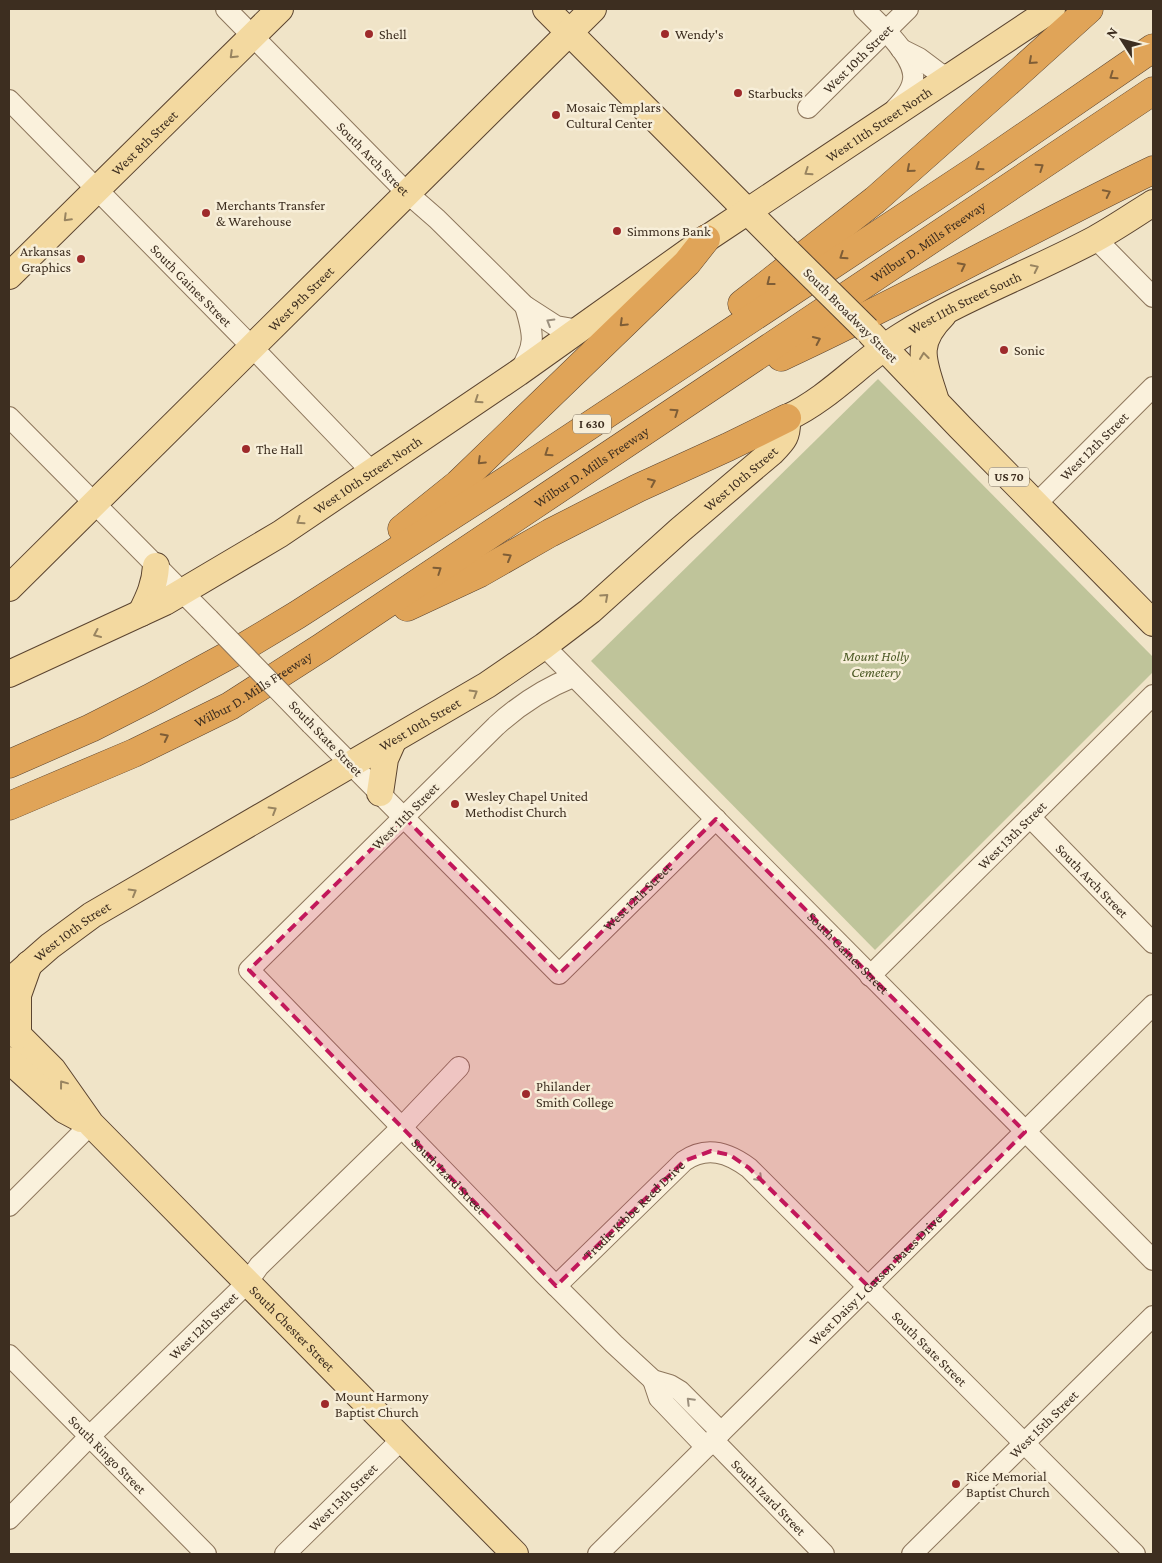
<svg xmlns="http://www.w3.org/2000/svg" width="1162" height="1563" font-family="'Crimson Pro',serif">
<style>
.cemetery{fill:#bfc49a}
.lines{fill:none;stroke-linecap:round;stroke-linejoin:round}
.minor-casing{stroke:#8d765c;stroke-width:22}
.major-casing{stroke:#5b4430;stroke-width:28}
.highway-casing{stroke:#5b4430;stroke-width:29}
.minor{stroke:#faf1dc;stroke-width:20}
.major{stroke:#f3d9a0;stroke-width:26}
.highway{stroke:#e0a458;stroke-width:28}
.minor-bridge-casing{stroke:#8d765c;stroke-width:22;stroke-linecap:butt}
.major-bridge-casing{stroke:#5b4430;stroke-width:28;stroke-linecap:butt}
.minor-bridge{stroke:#faf1dc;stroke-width:20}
.major-bridge{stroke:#f3d9a0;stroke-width:26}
.oneway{stroke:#988460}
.oneway2{stroke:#7e5d36}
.oneway3{stroke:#9c907e}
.marked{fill:#c2185b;fill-opacity:0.2;stroke:#c2185b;stroke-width:4;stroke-dasharray:10 6;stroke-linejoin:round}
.poi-dot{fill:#9e2a2b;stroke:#f7eed8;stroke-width:2}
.labels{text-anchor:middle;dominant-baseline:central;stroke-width:5;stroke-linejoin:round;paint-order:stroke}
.shield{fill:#f7eed8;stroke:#756857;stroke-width:1}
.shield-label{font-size:12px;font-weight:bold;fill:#3d2e20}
.poi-label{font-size:14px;fill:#3d2e20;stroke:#f7eed8;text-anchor:start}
.street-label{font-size:14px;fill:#3d2e20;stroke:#f7eed8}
.park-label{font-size:14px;font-style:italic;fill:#4d5a26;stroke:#f7eed8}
</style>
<rect width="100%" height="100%" fill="#f0e4c8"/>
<path class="cemetery" d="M878,379L1153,657V672L875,950L591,661Z"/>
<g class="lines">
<g class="minor-casing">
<g id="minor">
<path id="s1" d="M226,9L406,192L437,219L525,306L556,326L579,330"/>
<path d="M864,9C879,24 911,53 913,74C915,88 904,100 895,109"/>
<path d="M901,49L919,58L939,73L944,75L957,72"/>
<path id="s2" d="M9,100L252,347L372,472"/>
<path id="s3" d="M808,108L908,9"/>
<path d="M1095,238L1153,297"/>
<path d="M519,372C536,345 534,336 525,306"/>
<path d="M9,417L209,619"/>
<path id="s4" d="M1036,504L1153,387"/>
<path id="s5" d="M544,646L1153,1260"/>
<path id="s6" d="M573,677C543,689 519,705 496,726L249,970L544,1274L614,1344L653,1380L670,1385L680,1391L721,1432"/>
<path id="s7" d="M311,724L559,974L716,819"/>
<path id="s8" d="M1030,817L1153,943"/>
<path id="s9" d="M870,976L1153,695"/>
<path d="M9,1206L91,1124"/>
<path id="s10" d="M556,1286L684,1161C707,1145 729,1153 749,1168L1135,1554"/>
<path id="s11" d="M9,1355L206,1554"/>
<path d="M653,1380L659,1398L706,1447"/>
<path id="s12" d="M713,1440L824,1554"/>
<path id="s13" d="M9,1519L90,1436L247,1283L259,1266L402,1127L459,1067"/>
<path id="s14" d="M285,1554L401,1440"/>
<path id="s15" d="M598,1554L1153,1005"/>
<path id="s16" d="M912,1554L1153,1316"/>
</g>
</g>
<g class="major-casing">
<g id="major">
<path d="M546,9L784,248"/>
<path id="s17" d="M9,276L280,9"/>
<path d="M871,334L960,427L1153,623"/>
<path d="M935,398C924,362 913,345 943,315"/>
<path id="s18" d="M9,588L593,9"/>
<path d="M141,613C149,597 155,584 156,566"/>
<path id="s19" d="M9,674L165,602L280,534L518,373L706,239L1052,9"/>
<path d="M380,793L385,759L393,741"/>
<path id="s20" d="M9,982L50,946L92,915L487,685L544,646L590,611L680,530L772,452C784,440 788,436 787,418C830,398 861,361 901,336C962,298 1031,273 1095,239C1115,228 1134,215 1153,203"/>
<path id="s21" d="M9,1026L53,1070L91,1124L515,1554"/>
<path d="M18,1036V995L29,964"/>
<path d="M9,1060L64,1110L81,1119"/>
</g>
</g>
<g class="highway-casing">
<g id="highway">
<path d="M742,304L875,200L1016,75L1089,9"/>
<path d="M781,357C907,299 1028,230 1153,170"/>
<path d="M402,529L458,484L687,263L706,239"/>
<path d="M407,607L480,573L550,533L638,488L728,447L787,418"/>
<path d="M9,764L91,728L150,698L242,648L297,615L504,482L980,167L1153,48"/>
<path id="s22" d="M9,806L134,753L230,706L322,647L1153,91"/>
</g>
</g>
<use href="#minor" class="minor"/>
<use href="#major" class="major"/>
<use href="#highway" class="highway"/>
<g class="minor-bridge-casing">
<path id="minor-bridge" d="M209,619L311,724"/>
</g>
<g class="major-bridge-casing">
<path id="major-bridge" d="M784,248L867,330"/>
</g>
<use href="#minor-bridge" class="minor-bridge"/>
<use href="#major-bridge" class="major-bridge"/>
</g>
<defs><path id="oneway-chevron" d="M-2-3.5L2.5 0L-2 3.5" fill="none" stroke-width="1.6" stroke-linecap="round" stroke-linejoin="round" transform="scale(1.25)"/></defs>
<g class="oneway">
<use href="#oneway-chevron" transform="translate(233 55) rotate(136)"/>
<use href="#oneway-chevron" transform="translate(808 172) rotate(146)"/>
<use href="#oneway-chevron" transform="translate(67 218) rotate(135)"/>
<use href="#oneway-chevron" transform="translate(1035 268) rotate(-26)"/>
<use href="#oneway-chevron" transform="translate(924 356) rotate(-97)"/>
<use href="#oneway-chevron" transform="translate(478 400) rotate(146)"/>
<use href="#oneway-chevron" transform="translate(300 521) rotate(146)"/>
<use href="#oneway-chevron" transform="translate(605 597) rotate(-42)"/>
<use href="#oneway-chevron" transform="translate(97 634) rotate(156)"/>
<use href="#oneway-chevron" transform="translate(474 693) rotate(-31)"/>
<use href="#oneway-chevron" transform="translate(273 810) rotate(-31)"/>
<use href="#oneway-chevron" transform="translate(133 892) rotate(-30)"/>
<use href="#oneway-chevron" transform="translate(63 1084) rotate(-127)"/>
</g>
<g class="oneway2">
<use href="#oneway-chevron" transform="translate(1032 61) rotate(138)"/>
<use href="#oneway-chevron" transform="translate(1113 76) rotate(145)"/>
<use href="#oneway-chevron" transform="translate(979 167) rotate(146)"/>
<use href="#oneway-chevron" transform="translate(1040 167) rotate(-34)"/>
<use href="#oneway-chevron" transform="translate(910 169) rotate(139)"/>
<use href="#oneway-chevron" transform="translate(1107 193) rotate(-26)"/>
<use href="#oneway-chevron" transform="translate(843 256) rotate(146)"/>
<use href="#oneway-chevron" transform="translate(962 266) rotate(-27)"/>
<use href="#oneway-chevron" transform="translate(770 282) rotate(142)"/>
<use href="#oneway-chevron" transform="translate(623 323) rotate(136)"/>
<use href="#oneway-chevron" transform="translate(817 340) rotate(-25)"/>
<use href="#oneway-chevron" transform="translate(675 412) rotate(-34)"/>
<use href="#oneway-chevron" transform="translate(548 453) rotate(146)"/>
<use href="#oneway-chevron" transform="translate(481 461) rotate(136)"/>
<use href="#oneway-chevron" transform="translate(652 482) rotate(-24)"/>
<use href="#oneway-chevron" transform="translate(508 557) rotate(-30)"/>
<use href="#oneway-chevron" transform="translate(438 570) rotate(-34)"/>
<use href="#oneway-chevron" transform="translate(165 737) rotate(-27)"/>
</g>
<g class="oneway3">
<use href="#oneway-chevron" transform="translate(550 322) rotate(-149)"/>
<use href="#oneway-chevron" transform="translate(759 1178) rotate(45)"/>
<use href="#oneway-chevron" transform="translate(690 1401) rotate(-135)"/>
</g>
<path class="marked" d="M404,817L559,974L716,819L1025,1132L869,1287L749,1168L730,1155L711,1151L684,1161L556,1286L249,970Z"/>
<g class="poi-dot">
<circle cx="369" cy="34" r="5"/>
<circle cx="665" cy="34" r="5"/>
<circle cx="738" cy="93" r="5"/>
<circle cx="556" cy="115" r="5"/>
<circle cx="206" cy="213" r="5"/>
<circle cx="617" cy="231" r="5"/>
<circle cx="81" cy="259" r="5"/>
<circle cx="1004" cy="350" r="5"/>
<circle cx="246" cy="449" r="5"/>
<circle cx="455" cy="804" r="5"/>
<circle cx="526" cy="1094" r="5"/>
<circle cx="325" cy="1404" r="5"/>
<circle cx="956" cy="1484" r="5"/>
</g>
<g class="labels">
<g class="shield">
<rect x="573" y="414.5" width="38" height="19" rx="4"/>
<rect x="989" y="467.5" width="40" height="19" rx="4"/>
</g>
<g class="shield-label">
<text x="592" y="424">I 630</text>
<text x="1009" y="477">US 70</text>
</g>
<g class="poi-label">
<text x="379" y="34">Shell</text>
<text x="675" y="34">Wendy's</text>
<text x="748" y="93">Starbucks</text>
<text x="566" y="107">Mosaic Templars<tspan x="566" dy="16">Cultural Center</tspan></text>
<text x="216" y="205">Merchants Transfer<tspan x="216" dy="16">&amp; Warehouse</tspan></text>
<text x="627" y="231">Simmons Bank</text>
<text x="71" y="251" text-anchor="end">Arkansas<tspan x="71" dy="16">Graphics</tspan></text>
<text x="1014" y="350">Sonic</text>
<text x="256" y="449">The Hall</text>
<text x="465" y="796">Wesley Chapel United<tspan x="465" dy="16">Methodist Church</tspan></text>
<text x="536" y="1086">Philander<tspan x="536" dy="16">Smith College</tspan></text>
<text x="335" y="1396">Mount Harmony<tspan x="335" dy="16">Baptist Church</tspan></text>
<text x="966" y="1476">Rice Memorial<tspan x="966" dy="16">Baptist Church</tspan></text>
</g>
<g class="street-label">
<text stroke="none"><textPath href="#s3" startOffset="70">West 10th Street</textPath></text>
<text stroke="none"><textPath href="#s19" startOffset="1031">West 11th Street North</textPath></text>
<text stroke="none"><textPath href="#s17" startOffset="190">West 8th Street</textPath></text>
<text stroke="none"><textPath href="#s1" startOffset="210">South Arch Street</textPath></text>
<text stroke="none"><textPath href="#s22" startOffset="1081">Wilbur D. Mills Freeway</textPath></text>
<text stroke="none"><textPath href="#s2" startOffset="260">South Gaines Street</textPath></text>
<text stroke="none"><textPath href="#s18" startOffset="411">West 9th Street</textPath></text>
<text stroke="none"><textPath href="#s20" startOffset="1184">West 11th Street South</textPath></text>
<text transform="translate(851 315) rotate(45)">South Broadway Street</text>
<text stroke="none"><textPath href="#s4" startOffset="82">West 12th Street</textPath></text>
<text stroke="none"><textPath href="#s22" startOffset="676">Wilbur D. Mills Freeway</textPath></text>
<text stroke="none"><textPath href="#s19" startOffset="411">West 10th Street North</textPath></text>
<text stroke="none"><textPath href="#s20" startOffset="891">West 10th Street</textPath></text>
<text stroke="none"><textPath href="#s22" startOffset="271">Wilbur D. Mills Freeway</textPath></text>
<text stroke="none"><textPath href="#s20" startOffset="486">West 10th Street</textPath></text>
<text transform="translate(326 738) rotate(46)">South State Street</text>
<text transform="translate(405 816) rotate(-45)">West 11th Street</text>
<text stroke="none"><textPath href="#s9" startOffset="200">West 13th Street</textPath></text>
<text stroke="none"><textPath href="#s8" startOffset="89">South Arch Street</textPath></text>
<text stroke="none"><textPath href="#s7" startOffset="462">West 12th Street</textPath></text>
<text stroke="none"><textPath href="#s20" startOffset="81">West 10th Street</textPath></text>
<text stroke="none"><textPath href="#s5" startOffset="432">South Gaines Street</textPath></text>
<text stroke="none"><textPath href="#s6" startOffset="726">South Izard Street</textPath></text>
<text stroke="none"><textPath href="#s10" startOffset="109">Trudie Kibbe Reed Drive</textPath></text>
<text stroke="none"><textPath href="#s15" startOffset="390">West Daisy L Gatson Bates Drive</textPath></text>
<text stroke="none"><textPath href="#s13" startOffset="274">West 12th Street</textPath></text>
<text stroke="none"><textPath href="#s21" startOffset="415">South Chester Street</textPath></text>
<text stroke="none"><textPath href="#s10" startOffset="505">South State Street</textPath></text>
<text stroke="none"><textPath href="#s16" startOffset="185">West 15th Street</textPath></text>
<text stroke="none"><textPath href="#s11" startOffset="140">South Ringo Street</textPath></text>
<text stroke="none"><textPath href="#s14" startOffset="81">West 13th Street</textPath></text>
<text stroke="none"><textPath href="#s12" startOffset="80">South Izard Street</textPath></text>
</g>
<g class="park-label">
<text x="876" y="656">Mount Holly<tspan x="876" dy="16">Cemetery</tspan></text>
</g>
</g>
<rect width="1162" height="1563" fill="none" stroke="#3d2e20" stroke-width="20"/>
<g transform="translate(1122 40) rotate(306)" stroke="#f7eed8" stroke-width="4" paint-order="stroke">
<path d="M0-4L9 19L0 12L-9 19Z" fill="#3d2e20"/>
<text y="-8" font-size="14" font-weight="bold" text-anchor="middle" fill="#3d2e20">N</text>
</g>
</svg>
